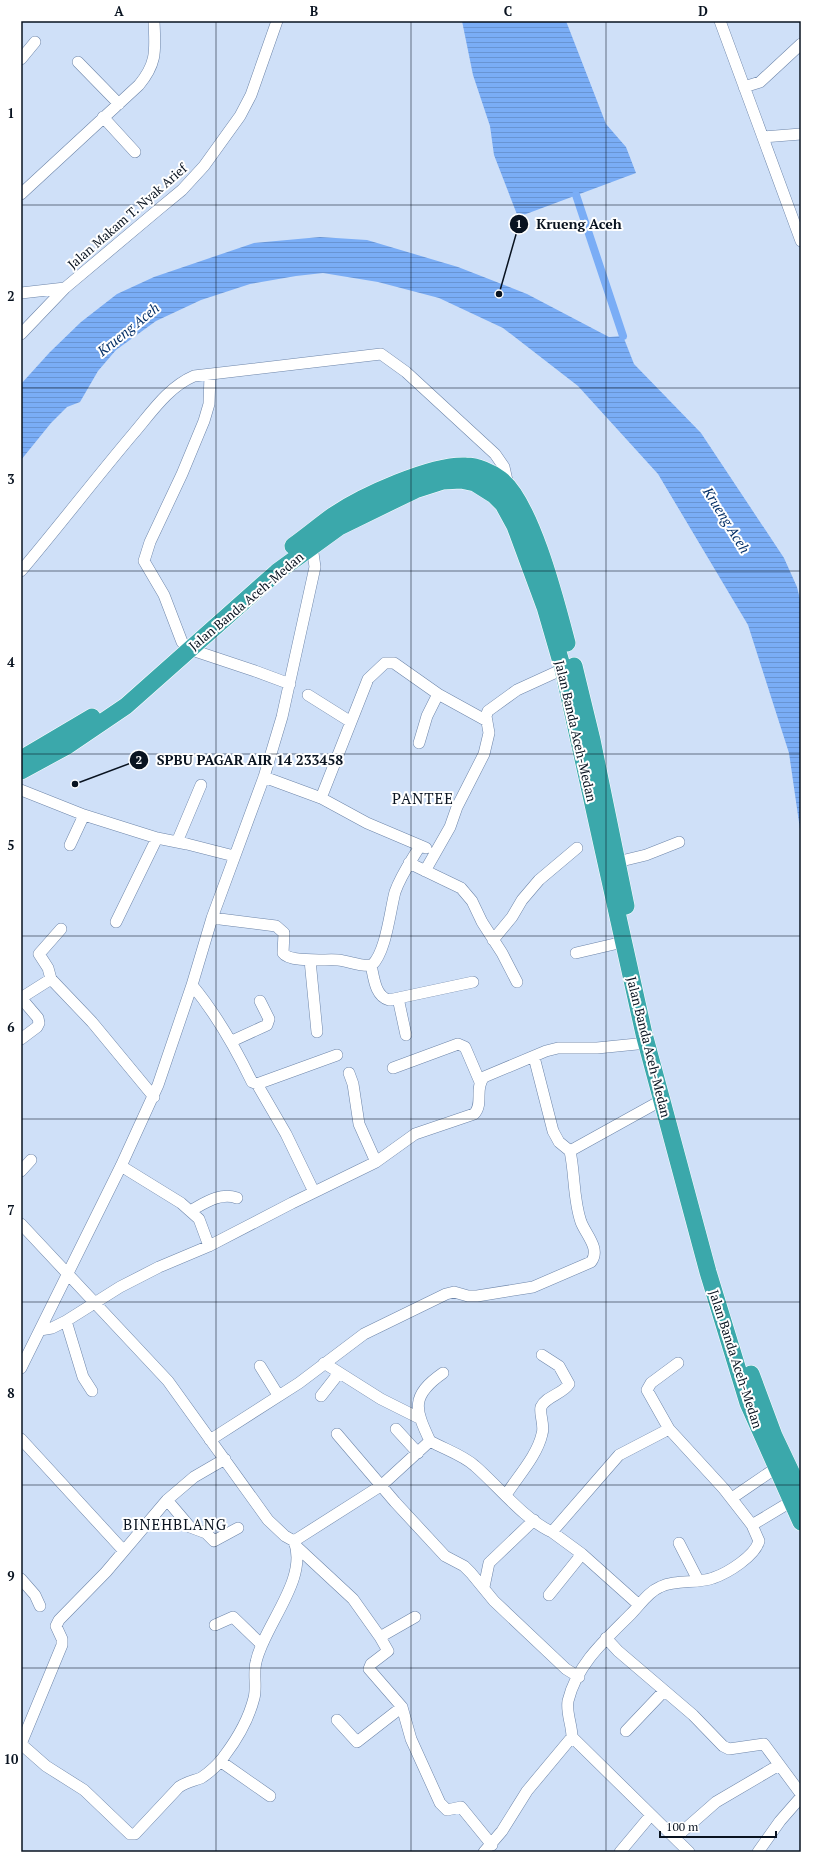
<svg xmlns="http://www.w3.org/2000/svg" width="822" height="1873" font-family="'PT Serif',serif">
<style>
.water{fill:url(#water-rules)}
.lines{fill:none;stroke-linecap:round;stroke-linejoin:round}
.canal{stroke:#7aadf6;stroke-width:8}
.minor-casing{stroke:#6d85a9;stroke-width:12}
.highway-casing{stroke:#fff;stroke-width:18}
.minor{stroke:#fff;stroke-width:11}
.highway{stroke:#3ba8ab;stroke-width:17}
.grid{fill:none;stroke:#091320;stroke-width:1;stroke-opacity:0.55}
.labels{text-anchor:middle;dominant-baseline:central;stroke-width:4;stroke-linejoin:round;paint-order:stroke}
.street-label{font-size:13px;fill:#091320;stroke:#fff}
.water-label{font-size:14px;font-style:italic;fill:#042f67;stroke:#fff}
.quarter-label{font-size:15px;letter-spacing:1px;fill:#091320;stroke:#fff}
.leader{fill:none;stroke:#091320;stroke-width:1.5}
.callout-dot{fill:#091320;stroke:#fff;stroke-width:1.5}
.mark-label{font-size:12px;text-anchor:middle;font-weight:bold;fill:#fff}
.callout-label{font-size:14px;text-anchor:middle;font-weight:bold;fill:#091320;stroke:#fff;stroke-width:4;stroke-linejoin:round;paint-order:stroke}
.neatline{fill:none;stroke:#091320;stroke-width:1.5}
.grid-label{font-size:13px;text-anchor:middle;font-weight:bold;fill:#091320}
</style>
<defs>
<pattern id="water-rules" width="6" height="5" patternUnits="userSpaceOnUse"><rect width="6" height="5" fill="#7aadf6"/><path d="M0 2.5h6" fill="none" stroke="#6894d3"/></pattern>
</defs>
<rect width="100%" height="100%" fill="#cfe0f8"/>
<path class="water" d="M462,21H566L606,124L626,147L636,173L518,217L494,155L490,126L473,75Z
M320,237L367,240L458,267L527,294L609,337L623,336L634,364L701,433L784,558L797,587L801,603V836L789,753L748,625L658,474L578,386L503,328L439,298L378,282L323,273L296,276L250,284L201,300L156,321L116,350L98,371L80,402L67,407L51,423L21,460V384L50,352L81,322L117,294L154,277L254,243Z"/>
<g class="lines">
<path class="canal" d="M576,195L623,336"/>
<g class="minor-casing">
<path id="minor" d="M720,21L801,241
M21,59L35,42
M78,62L119,104
M744,87L760,82L801,44
M103,117L135,152
M763,137L801,134
M21,194L139,85C158,62 155,49 154,21
M21,293L65,288
M21,334L65,288L159,209L182,190L204,166L240,116L251,95L277,21
M210,375L209,404L204,421L182,474L150,542L144,561L164,595L182,642L189,649L255,671L290,684
M21,571C59,526 95,479 133,434C151,413 168,387 194,376L381,354L406,372L495,454L504,467L508,485
M308,695L351,722
M419,743L427,716L438,694
M264,777L321,798L367,823L426,848
M21,790L84,815L157,838L187,844L234,856
M321,798L368,679L385,663H394L438,694L487,721
M177,842L201,785
M70,845L84,815
M617,862L646,855L679,842
M409,863L461,888L472,901L482,922L502,953L517,982
M425,871L450,827L457,807L484,754L489,733L486,716L488,711L517,690L563,669
M212,918L276,926L284,933L283,953C290,963 326,959 338,960C349,961 361,967 372,965C386,952 390,911 395,892C401,875 411,861 420,846
M116,922L157,838
M493,940L512,917L522,900L539,880L577,848
M576,953L623,942
M310,960L317,1032
M371,965C374,978 375,996 389,1000L473,982
M51,979L48,968L39,954L61,929
M192,985C217,1015 235,1047 252,1082L257,1084L286,1134L314,1192
M21,998L51,979L92,1022L154,1097
M398,998L406,1035
M21,1039L37,1027L39,1023L38,1018L21,998
M232,1041L267,1025L269,1019L260,1001
M534,1057L553,1131L559,1142L570,1151
M393,1068L458,1044L465,1047L480,1082
M349,1073L353,1084L359,1124L376,1162
M257,1084L337,1055
M570,1151L662,1100
M121,1166L181,1203L199,1219L209,1246
M21,1171L31,1160
M190,1211C205,1203 220,1192 237,1198
M21,1224L168,1381L268,1520L285,1536L294,1541L382,1485L430,1441C415,1409 410,1396 443,1373
M66,1321L83,1377L92,1391
M40,1330L52,1328L66,1321L120,1287L159,1267L209,1246L292,1203L376,1162L415,1134L474,1114C484,1104 474,1088 484,1077L546,1051L558,1048H597L647,1043
M324,1363L381,1399L419,1418
M678,1363L651,1383L647,1390L669,1429L724,1489L752,1525
M260,1366L278,1395
M21,1368L121,1166L158,1085L192,985L212,918L264,777L282,717L315,567L312,546
M321,1396L339,1373
M396,1429L418,1453
M337,1434L395,1502L445,1556L464,1566L471,1573L494,1601L566,1669L579,1677
M21,1439L123,1550
M210,1440L299,1383L364,1334L446,1294L454,1292L468,1296H477L533,1287L591,1262C601,1249 586,1235 581,1222C573,1199 575,1174 570,1151
M430,1441C444,1449 463,1455 475,1466C498,1486 525,1520 552,1532L619,1455L669,1429
M506,1495C518,1476 537,1456 542,1434C545,1425 539,1414 541,1407C546,1396 563,1394 569,1384L559,1366L542,1355
M732,1498L776,1468
M167,1500L190,1527L206,1533L214,1541L238,1528
M552,1532L582,1554L639,1605
M679,1543L698,1580
M297,1547L353,1599L380,1637L388,1651L371,1664L369,1669L402,1707L411,1739L440,1803L447,1810L461,1807L492,1845
M21,1579L35,1595L40,1606
M484,1587L489,1563L534,1520
M549,1595L582,1554
M215,1625L233,1617L262,1645
M380,1637L415,1617
M606,1638L618,1651L693,1715L723,1746L729,1749L764,1744L801,1794
M337,1720L357,1742L402,1707
M626,1731L664,1691
M572,1737L689,1852
M21,1744L46,1766L84,1790L130,1834H135L179,1787C186,1782 193,1781 201,1778C209,1773 220,1763 225,1755C237,1739 249,1718 254,1698C257,1687 253,1674 256,1662C264,1625 309,1579 294,1541
M21,1744L62,1645V1639L56,1626L59,1620L106,1572L167,1500L194,1477L225,1459
M220,1761L270,1796
M675,1838L716,1802L779,1765
M484,1852L502,1831L527,1791L572,1737C572,1725 566,1713 568,1701C577,1664 606,1639 631,1614C640,1605 648,1592 660,1587C676,1579 697,1584 713,1578C728,1573 755,1556 759,1541L752,1525L792,1501
M620,1852L651,1815
M758,1852L780,1821L801,1797"/>
</g>
<g class="highway-casing">
<path id="highway" d="M293,546C307,536 320,525 334,515C362,496 432,464 466,466C477,466 491,472 500,479C531,501 557,605 567,643
M574,666L592,740L626,906
M21,759L92,717
M21,771L67,746L126,706L277,572L339,527L415,490L443,481L461,480L475,483L494,495L503,504L515,526L545,607L563,669L644,1034L708,1272L748,1403L801,1522
M751,1374L774,1436L801,1493"/>
</g>
<use href="#minor" class="minor"/>
<use href="#highway" class="highway"/>
</g>
<path class="grid" d="M216,21V1852M411,21V1852M606,21V1852M21,205H801M21,388H801M21,571H801M21,754H801M21,936H801M21,1119H801M21,1302H801M21,1485H801M21,1668H801"/>
<g class="labels">
<g class="street-label">
<text transform="translate(127 216) rotate(-41)">Jalan Makam T. Nyak Arief</text>
<text transform="translate(246 601) rotate(-40)">Jalan Banda Aceh-Medan</text>
<text transform="translate(576 731) rotate(77)">Jalan Banda Aceh-Medan</text>
<text transform="translate(649 1047) rotate(76)">Jalan Banda Aceh-Medan</text>
<text transform="translate(736 1359) rotate(72)">Jalan Banda Aceh-Medan</text>
</g>
<g class="water-label">
<text transform="translate(128 329) rotate(-39)">Krueng Aceh</text>
<text transform="translate(727 520) rotate(58)">Krueng Aceh</text>
</g>
<g class="quarter-label">
<text x="423" y="798">PANTEE</text>
<text x="175" y="1524">BINEHBLANG</text>
</g>
</g>
<path class="leader" d="M499 294L519 224M75 784L139 760"/>
<g class="callout-dot">
<circle cx="499" cy="294" r="4"/>
<circle cx="75" cy="784" r="4"/>
<circle cx="519" cy="224" r="10"/>
<circle cx="139" cy="760" r="10"/>
</g>
<g class="mark-label">
<text x="519" y="228">1</text>
<text x="139" y="764">2</text>
</g>
<g class="callout-label">
<text x="579" y="229">Krueng Aceh</text>
<text x="250" y="765">SPBU PAGAR AIR 14 233458</text>
</g>
<rect width="822" height="1873" fill="none" stroke="#ffffff" stroke-width="44"/>
<path d="M660 1831v6h116v-6" fill="none" stroke="#091320" stroke-width="2"/>
<text x="666" y="1831" font-size="12" fill="#091320" stroke="#ffffff" stroke-width="3" paint-order="stroke">100 m</text>
<rect x="22" y="22" width="778" height="1829" class="neatline"/>
<g class="grid-label">
<text x="119" y="16">A</text>
<text x="314" y="16">B</text>
<text x="508" y="16">C</text>
<text x="703" y="16">D</text>
<text x="11" y="118">1</text>
<text x="11" y="301">2</text>
<text x="11" y="484">3</text>
<text x="11" y="667">4</text>
<text x="11" y="850">5</text>
<text x="11" y="1032">6</text>
<text x="11" y="1215">7</text>
<text x="11" y="1398">8</text>
<text x="11" y="1581">9</text>
<text x="11" y="1764">10</text>
</g>
</svg>
